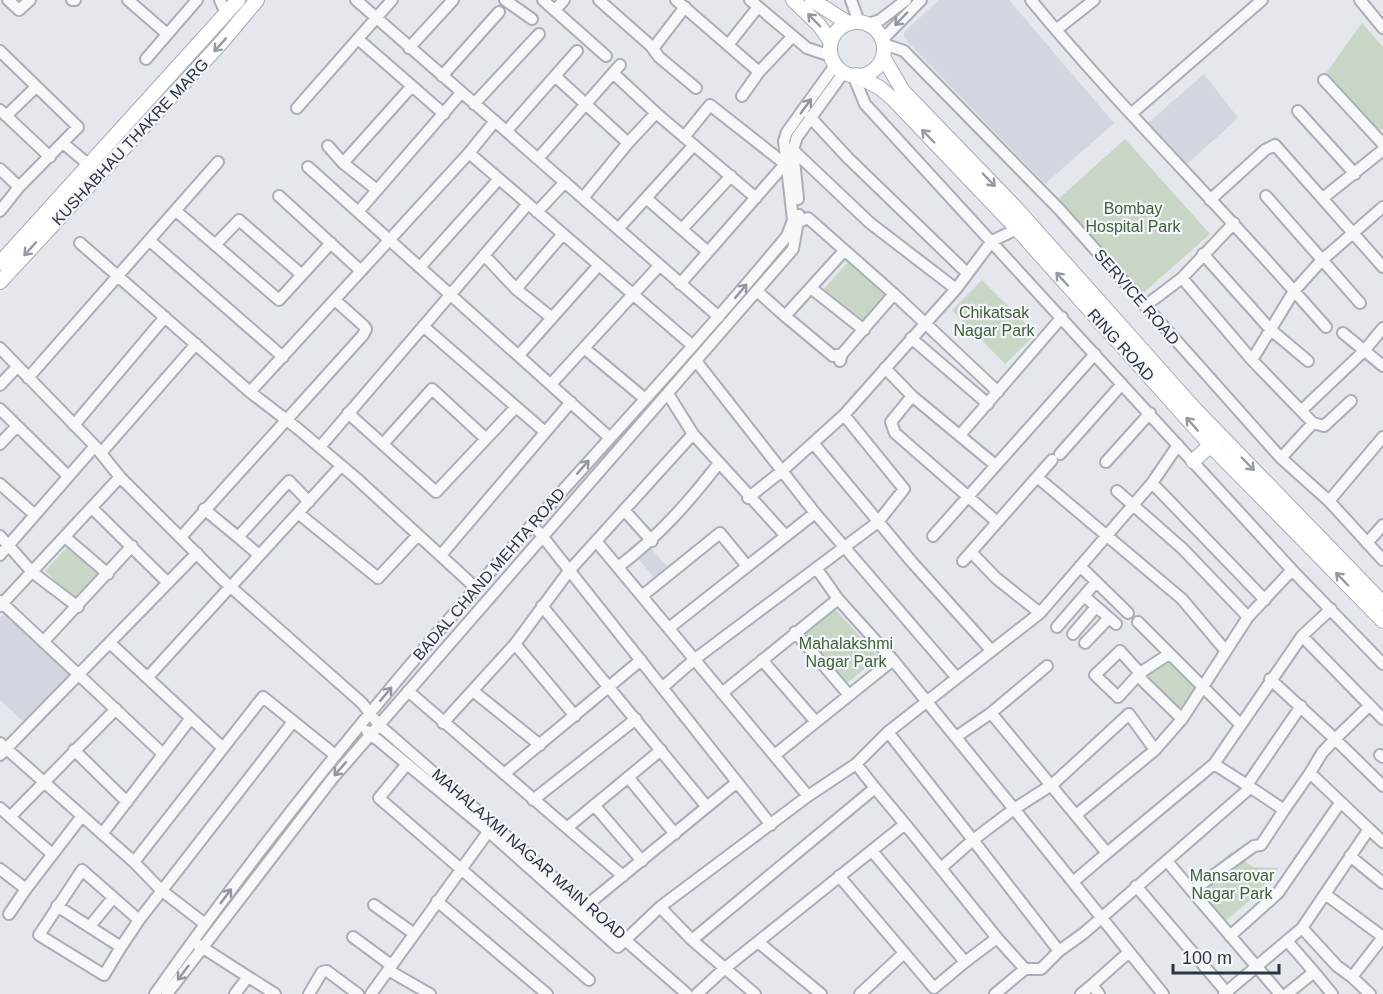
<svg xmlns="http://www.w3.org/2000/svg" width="1383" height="994" font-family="Helvetica,sans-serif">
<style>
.built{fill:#d2d6de}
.green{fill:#c9d6c5}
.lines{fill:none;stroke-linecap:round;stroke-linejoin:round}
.minor-casing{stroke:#a9aeb7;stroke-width:14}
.major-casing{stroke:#a3abb8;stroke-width:16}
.minor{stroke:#f7f8fa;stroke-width:10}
.major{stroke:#fff;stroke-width:14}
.oneway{stroke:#9196a0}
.oneway2{stroke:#959aa2}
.labels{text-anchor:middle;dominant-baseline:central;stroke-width:4.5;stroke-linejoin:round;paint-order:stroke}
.street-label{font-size:16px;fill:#2b3445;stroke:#f4f6f9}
.park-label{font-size:16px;fill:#3f6138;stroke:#f4f6f9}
</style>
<rect width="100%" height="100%" fill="#e4e7ec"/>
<path class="built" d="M939,0H1009L1114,123L1045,184L904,38V32Z
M1204,74L1238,118L1186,165L1148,123Z
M649,546L670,570L657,581L637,557Z
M7,610L74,674L27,725L0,700V618Z"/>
<path class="green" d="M1362,23L1383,47V128L1378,132L1326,73Z
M1125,139L1210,234L1140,296L1056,201Z
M849,261L888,295L863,324L823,290Z
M982,280L1036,334L1005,364L952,310Z
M70,544L101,577L78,602L45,571Z
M834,608L879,657L846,684L801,633Z
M1164,658L1198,688L1178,711L1144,680Z
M1231,852L1253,867L1278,868L1257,894L1223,923L1193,887Z"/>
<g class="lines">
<g class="minor-casing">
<path id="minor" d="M8,0L19,10L30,0
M72,0H75
M128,0L166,33
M220,0L226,14
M356,0L719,317
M505,0L532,19
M543,0L606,56
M599,0L651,46H655L685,7
M676,0L759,72L792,37
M750,0L807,48L831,56
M851,0L859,22
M1031,0C1114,101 1208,193 1294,291L1252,360L1313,423L1281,458
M1360,0L1383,28
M555,10L564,0
M869,24L880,20L906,0
M1056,30L1094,0
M358,39L444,114
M883,39L921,0
M884,44L904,51L1060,210L1281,458L1329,501L1383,560
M728,45L758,7
M651,46L659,57L696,88
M409,48L453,0
M0,51L78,127L19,187L0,211
M146,59L197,0
M613,73L656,113
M853,75L865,104L1292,570L1383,664
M442,76L499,12
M555,76L628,143L656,113L756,198
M1324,80L1383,144
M742,96L759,72
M474,104L539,34
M297,108L392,0
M0,110L50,157
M1298,111L1355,174
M1131,114L1262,0
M6,116L36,87
M810,117L848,158L967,273
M511,126L577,51
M63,143L89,165
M328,146L343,163L377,190
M793,150L870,223L956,289
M469,153L693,346
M542,154L620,65
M343,163L412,86
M308,167L609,437
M0,169L19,187
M279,196L361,271
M1266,196L1360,303
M583,198L628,143
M646,198L708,252
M1323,198L1383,150
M798,199L793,150L797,137L844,72
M1210,200L1265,150L1275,145L1383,267
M176,211L279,300L331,243
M358,212L461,93
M537,212L565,182
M799,222L808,218L894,294L998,392
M618,229L694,145
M682,229L731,176
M150,241L283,357
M80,243L250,392L297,428L356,478L476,588
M215,245L239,220L302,275
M1203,254L1270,329L1308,361
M484,255L516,289L552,318
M420,267L499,179
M1182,278L1252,360
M680,284L785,164L710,105L684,137
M811,288L864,330
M516,289L563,234
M757,291L785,316
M1145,306L1182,278L1234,223
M423,326L545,432
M1326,327L1294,291L1322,260L1383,207
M1343,333L1383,366
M911,338L988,404
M0,348L95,446L120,477L224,581L362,703L379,725L687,994
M584,348L644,398
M842,354L833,356L785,316L844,251
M519,355L599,265
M696,361L815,513L957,678
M840,361L842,354L894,294
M885,368L912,396L994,464
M28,378L218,162
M551,384L659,266
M0,385L17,367
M250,392L469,153L495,121
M668,394L693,434L785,535
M912,396L891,422L895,433L996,521
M0,409L68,476
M1302,410L1364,351L1383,328
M348,413L436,492L516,407
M1313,423L1324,426L1351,401
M74,425L165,317
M960,435L1062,317
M813,443L911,561L991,650
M0,444L17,426
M383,444L432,389L484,437
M320,447L528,204
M101,453L196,344
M1060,454L1122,384
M1106,462L1150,413
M1037,477L1182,599L1225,650
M1152,483L1265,600
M0,484L35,515
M1117,491L1183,549L1248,617
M748,498L782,471L844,415L956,289L992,241L1017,229
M1329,501L1383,437
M92,508L167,582
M204,509L238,537
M624,510L652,541
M298,513L378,578L418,535
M539,532L771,825
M0,536L32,572L78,607
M933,536L1095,354
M65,537L108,574
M181,537L363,335L366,329L364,326L335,300
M596,541L808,796
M1367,543L1383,525
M971,552L996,578L1040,613
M0,555L95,446
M259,555L238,537L289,481L309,502
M441,555L571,402
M963,561L1052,460
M1080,566L1128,613
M618,567C658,537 689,502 719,463
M817,569L838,599L893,660L1014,809L973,840L888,732
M235,582L341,466
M642,596L720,533L747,566
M1084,596L1116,624
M0,601L163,754
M0,606L120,477
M542,606L707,807
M1138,622L1239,723
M1057,627L1096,582
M669,628L815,513
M795,632L849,695
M1073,634L1096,607
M1302,636L1383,719
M44,641L132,546
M110,643L223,748
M1085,643L1109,618
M515,644L575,716
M1169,654L1140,673L1118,697L1095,675L1120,651L1140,673L1141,679L1182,719L1248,617L1292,570
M762,660L816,722
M1047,666L991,713L1107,853L1214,764L1302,636L1331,609
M148,677L230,587
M1270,679L1335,739L1369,706
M663,687L695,659L878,522L904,489L844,415
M408,691L623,876
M473,691L540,745
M722,693L838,599
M443,723L515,644L569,571L693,434
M367,731L488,831L618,947L660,907L808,796L856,764L888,732L1040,613L1152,483L1178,445
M956,737L991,713
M0,743L134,862L161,890L205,924
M74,750L127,802
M1155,750L1182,719
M776,754L893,660
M0,755L197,553
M1380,755L1383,757
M407,764L379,798L589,980
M1214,764L1247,785
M1310,773L1322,753L1335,739L1383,786
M504,774L641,660
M628,777L675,834
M533,800L636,719
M594,805L642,861
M0,808L52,854
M1076,815L1155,750L1129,714L1053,784L1014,809L1163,994
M10,817L116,709
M568,827L661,750
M1369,829L1383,842
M102,834L191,718
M872,851L965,962L997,938L905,824
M1350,856L1383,883
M1167,861L1192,891L1254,846L1261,845L1284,810
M134,862L263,697L335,755
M941,868L973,840L1059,951L1041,969H1025
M0,869L26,889L82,816
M839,876L934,988L965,962
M1073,882L1107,853
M1136,886L1228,994
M1192,891L1280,994
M1325,894L1383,937
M437,901L547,994
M374,905L413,933
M587,905L736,783
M57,906L121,947L104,975L39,935L82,870L139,920L292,723
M660,907L692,940L875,788L856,764
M9,914L26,889
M90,926L113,898
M1302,928L1337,966L1352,977L1383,937
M1230,936L1278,893L1340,803
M353,937L391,965
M692,940L755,994
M758,942L821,994
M197,944L275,994
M121,947L139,920
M1059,951L1084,933L1250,788
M388,970L430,994
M1314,972L1332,994
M1352,977L1370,994
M155,994C254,853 362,719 475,589C578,471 687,357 787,236L793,220L784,141L787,132L836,64
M167,994L332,779L793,249L799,215
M235,994L247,978
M309,994L322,972L327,971L358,994
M371,994L491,828
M697,994L724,969L905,824L875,788
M860,994L904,953
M995,994L1025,969L997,938
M1081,994L1092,985
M1099,994L1092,985L1129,952
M1224,994L1302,928L1369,829L1310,773L1284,810L1247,785L1301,706
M1287,994L1314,972L1288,942"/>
</g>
<g class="major-casing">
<path id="major" d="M793,0L819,25L831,42
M812,0L848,23
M830 49a27 27 0 1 1 54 0a27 27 0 1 1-54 0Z
M883,57L903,91L1015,207L1193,407L1383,603
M856,75L880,88L893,99L1017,229L1216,451L1383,621
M0,263L238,0
M0,282L221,43L257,0
M1193,461L1211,445"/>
</g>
<use href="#minor" class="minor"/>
<use href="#major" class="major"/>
</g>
<defs><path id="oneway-shaft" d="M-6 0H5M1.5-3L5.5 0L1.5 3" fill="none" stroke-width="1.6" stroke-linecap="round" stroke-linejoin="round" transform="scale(1.5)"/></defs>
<g class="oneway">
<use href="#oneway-shaft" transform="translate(901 19) rotate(134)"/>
<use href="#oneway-shaft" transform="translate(806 106) rotate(-54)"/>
<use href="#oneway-shaft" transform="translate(741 291) rotate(-50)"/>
<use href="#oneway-shaft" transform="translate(583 467) rotate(-49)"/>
<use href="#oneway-shaft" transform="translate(386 694) rotate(-50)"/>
<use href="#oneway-shaft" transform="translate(340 769) rotate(131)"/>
<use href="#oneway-shaft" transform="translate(226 896) rotate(-53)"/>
<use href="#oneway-shaft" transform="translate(183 973) rotate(127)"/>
</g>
<g class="oneway2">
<use href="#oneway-shaft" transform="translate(814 20) rotate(-134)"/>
<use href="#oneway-shaft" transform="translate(220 45) rotate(132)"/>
<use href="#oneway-shaft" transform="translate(928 136) rotate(-134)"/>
<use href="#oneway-shaft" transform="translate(989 180) rotate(46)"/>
<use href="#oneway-shaft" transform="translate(30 249) rotate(132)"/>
<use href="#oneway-shaft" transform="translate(1062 279) rotate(-132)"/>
<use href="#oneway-shaft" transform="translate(1192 424) rotate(-132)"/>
<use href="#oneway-shaft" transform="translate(1248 464) rotate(46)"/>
<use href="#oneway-shaft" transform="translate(1342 579) rotate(-134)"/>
</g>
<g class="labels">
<g class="street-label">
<text transform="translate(130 142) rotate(-47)">KUSHABHAU THAKRE MARG</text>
<text transform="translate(1137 297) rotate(49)">SERVICE ROAD</text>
<text transform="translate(1121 345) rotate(48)">RING ROAD</text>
<text transform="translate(489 574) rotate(-49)">BADAL CHAND MEHTA ROAD</text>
<text transform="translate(529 854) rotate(41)">MAHALAXMI NAGAR MAIN ROAD</text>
</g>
<g class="park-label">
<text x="1133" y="208">Bombay<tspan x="1133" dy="18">Hospital Park</tspan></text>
<text x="994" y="312">Chikatsak<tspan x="994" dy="18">Nagar Park</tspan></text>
<text x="846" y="643">Mahalakshmi<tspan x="846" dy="18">Nagar Park</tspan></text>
<text x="1232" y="875">Mansarovar<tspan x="1232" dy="18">Nagar Park</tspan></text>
</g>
</g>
<path d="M1173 964v9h106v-9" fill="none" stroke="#2b3445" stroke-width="3"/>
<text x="1182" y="964" font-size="18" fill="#2b3445" stroke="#f4f6f9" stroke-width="4.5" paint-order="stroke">100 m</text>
</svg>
